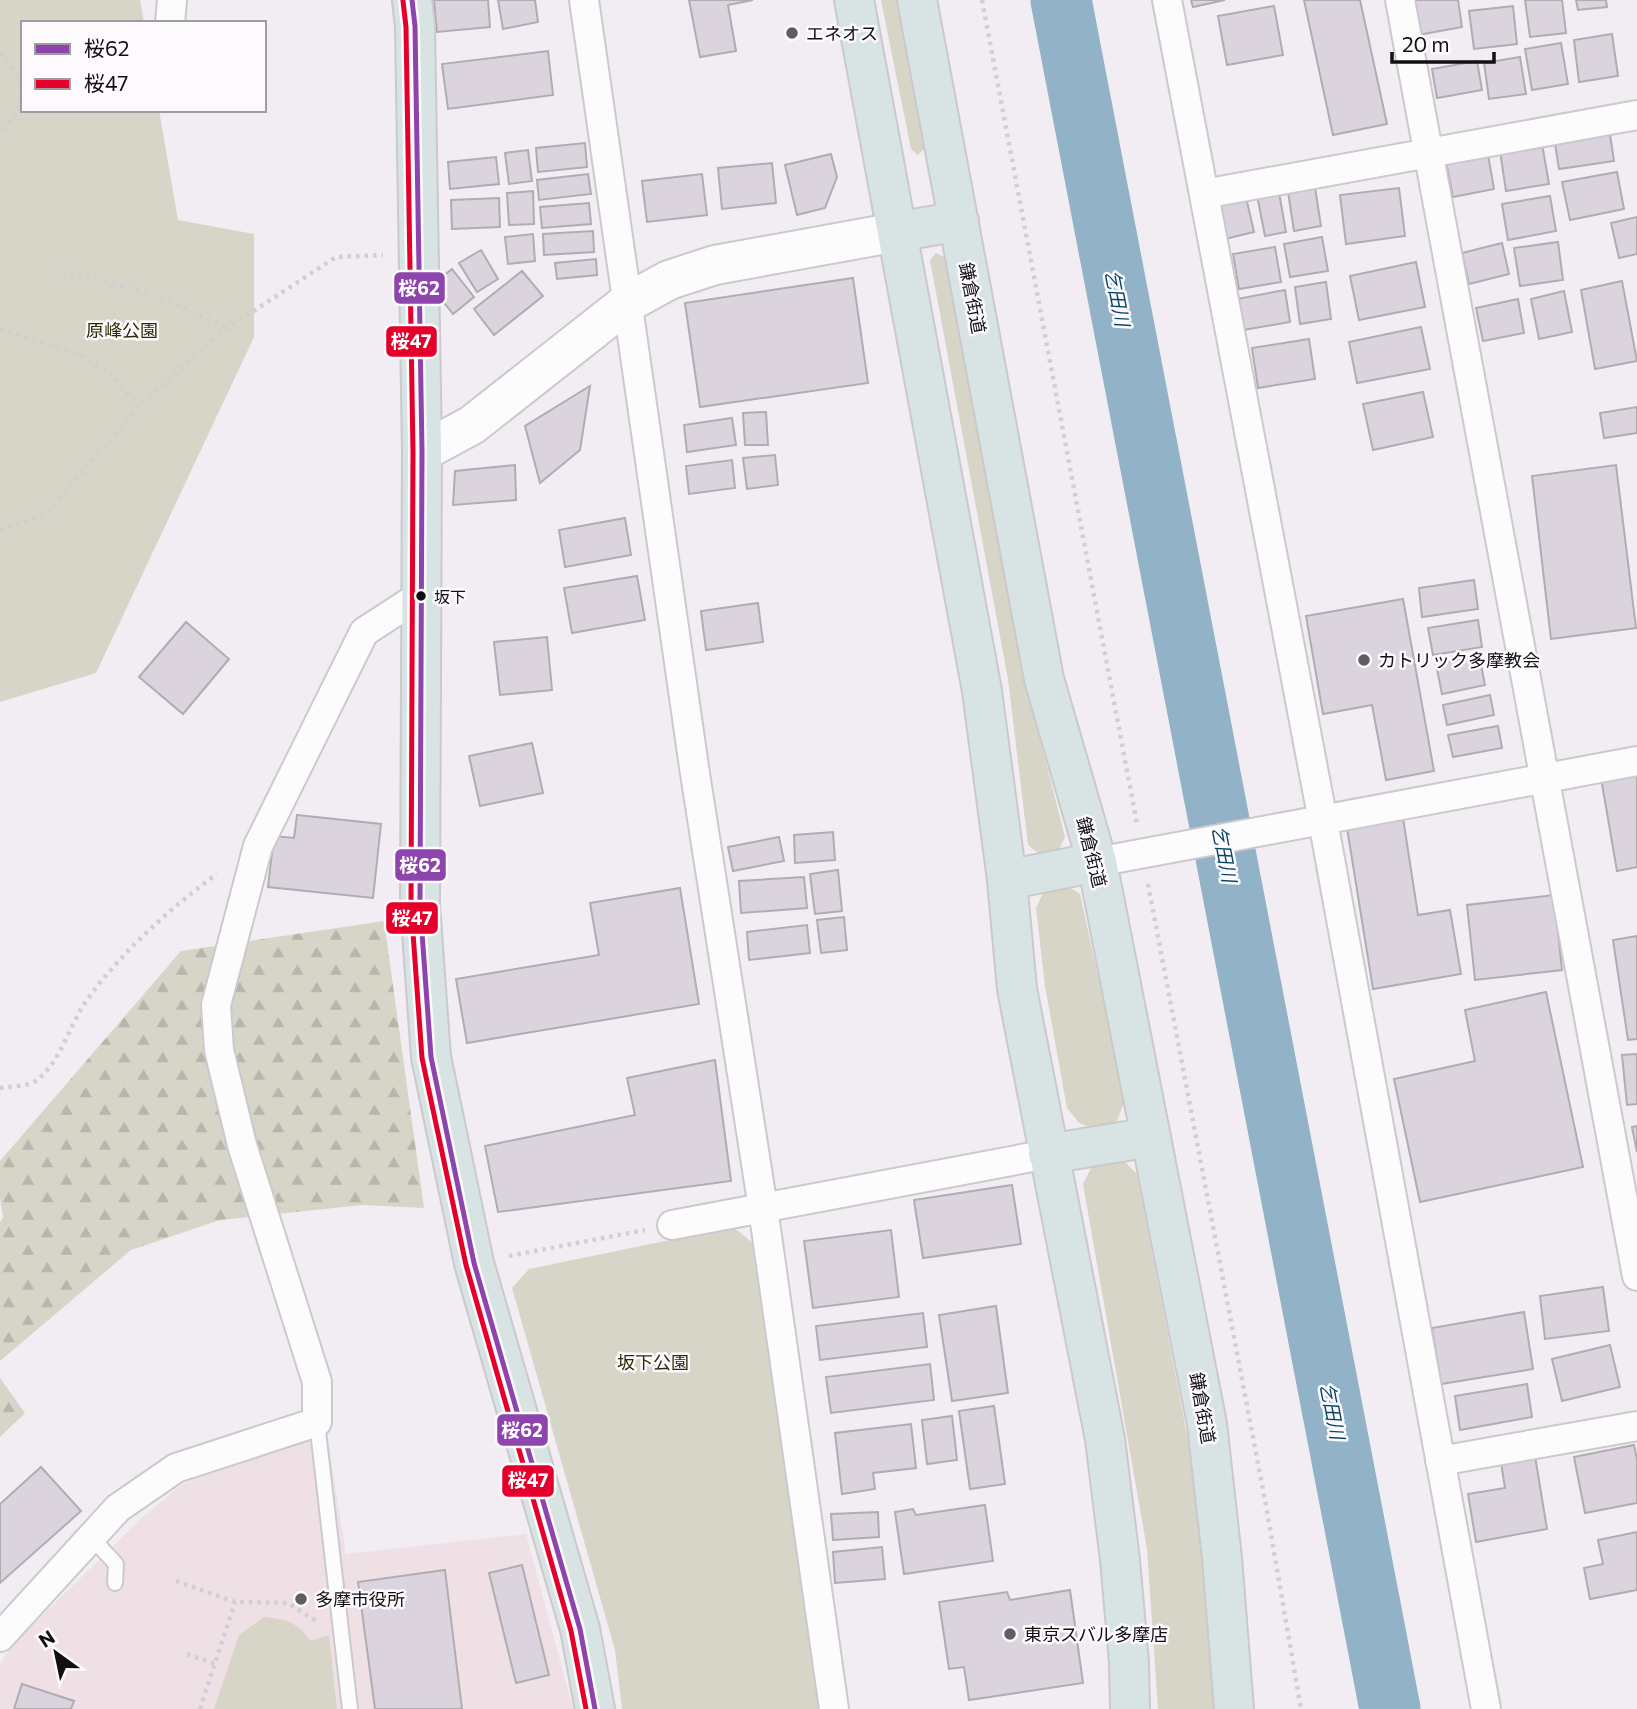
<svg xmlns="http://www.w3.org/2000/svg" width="1637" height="1709" font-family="Commissioner,'Noto Sans JP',sans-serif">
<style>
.commercial{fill:#efe0e6}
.green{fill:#d6d5c7}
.forest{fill:url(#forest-firs)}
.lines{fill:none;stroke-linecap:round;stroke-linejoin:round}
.river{stroke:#92b2c8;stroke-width:61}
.building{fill:#dbd4df;stroke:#b0adb1;stroke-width:2}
.lane-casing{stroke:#ccc9ce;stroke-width:18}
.street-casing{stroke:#ccc9ce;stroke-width:32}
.secondary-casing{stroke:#ccc9ce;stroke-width:42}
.primary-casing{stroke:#cbc9cc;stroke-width:42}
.path{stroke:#d1cfd1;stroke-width:4.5;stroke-dasharray:3.5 5;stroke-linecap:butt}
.lane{stroke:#fdfcfd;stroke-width:14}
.street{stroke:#fdfcfd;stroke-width:28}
.secondary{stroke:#fdfcfd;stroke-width:38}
.primary{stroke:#d8e3e3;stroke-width:38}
.bus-1-casing{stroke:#fdfafe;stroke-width:10}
.bus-2-casing{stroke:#fdfafe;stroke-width:10}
.bus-1{stroke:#8e44ad;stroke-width:5}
.bus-2{stroke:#e4002b;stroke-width:5}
.poi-dot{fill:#605d61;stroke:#fdfafe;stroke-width:2.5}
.bus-dot{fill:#120f13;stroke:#fdfafe;stroke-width:2.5}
.labels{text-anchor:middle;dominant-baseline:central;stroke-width:5;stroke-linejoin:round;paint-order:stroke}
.bus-label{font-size:16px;fill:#120f13;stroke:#fdfafe;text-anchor:start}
.poi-label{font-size:18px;fill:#120f13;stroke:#fdfafe;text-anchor:start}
.street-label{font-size:18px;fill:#120f13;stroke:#fdfafe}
.park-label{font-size:18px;fill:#2a2c05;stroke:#fdfafe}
.water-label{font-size:19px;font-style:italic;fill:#074663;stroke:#fdfafe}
.line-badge{stroke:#fdfafe;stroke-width:2.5}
.badge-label{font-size:19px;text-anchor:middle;font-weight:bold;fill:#fff}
</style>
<defs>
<pattern id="forest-firs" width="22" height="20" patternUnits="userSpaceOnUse" patternTransform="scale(1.75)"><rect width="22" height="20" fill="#d6d5c7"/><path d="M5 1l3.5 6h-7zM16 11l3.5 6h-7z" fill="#b7b6aa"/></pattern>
</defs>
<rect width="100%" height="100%" fill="#f1edf3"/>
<path class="commercial" d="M326,1429L346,1554L526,1534L573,1709H0V1664L12,1645L143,1517L182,1484Z"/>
<path class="green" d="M0,0H140L144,23H23V110H159L178,220L254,234V337L96,673L0,702Z
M881,0H900L924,149L918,155L911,149Z
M936,253L946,258L1025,680L1065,837L1058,851L1043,857L1028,845L1008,679L930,260Z
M1064,884L1080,894L1125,1100L1117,1121L1101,1131L1079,1123L1067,1108L1045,986L1036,908L1044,891Z
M1105,1160L1125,1162L1137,1174L1187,1435L1204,1562L1215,1709H1158L1147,1549L1083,1184L1091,1168Z
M733,1227L753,1243L822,1709H622L615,1650L512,1288L529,1269Z
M264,1617C289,1620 295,1621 311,1641L329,1635L337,1709H214L239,1635Z"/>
<path class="forest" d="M384,921L424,1208L362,1205L220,1220L131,1250L0,1361V1222L3,1218L0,1198V1161L181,951Z
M0,1378L25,1413L0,1437Z"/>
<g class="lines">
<path class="river" d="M1061,0L1390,1709"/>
</g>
<path class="building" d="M434,0H488L490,27L437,32Z
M498,0H535L538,22L503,29Z
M689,0H753L728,5L736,51L700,57Z
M1191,0H1225L1193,7Z
M1304,0H1360L1387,124L1333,135Z
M1412,0H1458L1462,27L1418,35Z
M1525,0H1562L1566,33L1530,37Z
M1576,0H1606L1607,7L1578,10Z
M1274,6L1283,55L1227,65L1218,16Z
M1513,6L1517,44L1474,49L1469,11Z
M1612,34L1618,76L1579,82L1574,40Z
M1561,43L1568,84L1532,90L1525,49Z
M548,51L553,95L448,109L442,64Z
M1520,57L1526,94L1489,99L1484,63Z
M1477,61L1482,90L1437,98L1432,69Z
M1609,128L1614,161L1559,169L1554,137Z
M585,143L587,167L538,172L536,148Z
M1542,144L1549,184L1506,191L1500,151Z
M528,150L532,181L509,184L505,153Z
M831,154L837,177L825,208L797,215L785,165Z
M1488,155L1494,189L1453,197L1446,162Z
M496,157L499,184L450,189L448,162Z
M772,163L776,203L722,209L718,168Z
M1617,172L1624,209L1570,220L1562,182Z
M588,174L591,194L539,200L537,180Z
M702,174L707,215L647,222L642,181Z
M1314,181L1321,226L1294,231L1287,185Z
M1278,187L1286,232L1265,236L1256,190Z
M1399,188L1405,236L1346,244L1340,195Z
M533,191L534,224L509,225L507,193Z
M1245,193L1254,232L1225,239L1216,200Z
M1550,196L1556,231L1508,240L1502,204Z
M499,198L500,227L452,229L451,200Z
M589,203L591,224L542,228L540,207Z
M1637,217V254L1619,258L1611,223Z
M593,231L594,252L544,255L543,234Z
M533,234L535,261L508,264L505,237Z
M1322,237L1328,271L1290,277L1284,244Z
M1558,242L1563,280L1520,286L1514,248Z
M1502,243L1509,274L1469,284L1462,253Z
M1275,247L1281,282L1239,289L1233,254Z
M481,250L498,279L477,292L459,263Z
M596,259L597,275L557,279L555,263Z
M1416,262L1425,307L1359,320L1350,276Z
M452,269L474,297L453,314L431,286Z
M522,271L543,296L494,335L474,309Z
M853,278L868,383L700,407L685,303Z
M1622,281L1637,361L1595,369L1581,290Z
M1326,282L1331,319L1300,324L1295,287Z
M1285,290L1290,322L1243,330L1237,299Z
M1564,291L1572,332L1539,339L1531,299Z
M1518,299L1524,333L1483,341L1476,308Z
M1421,327L1430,369L1357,383L1349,342Z
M1309,339L1315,379L1258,388L1252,348Z
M590,386L580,450L540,483L525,426Z
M1423,392L1433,437L1373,450L1363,404Z
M1637,407V433L1604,438L1600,413Z
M766,412L768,445H745L743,413Z
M732,418L736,445L687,452L684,425Z
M775,455L778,485L747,489L743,458Z
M732,460L735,488L689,494L686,466Z
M515,465L516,500L453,505L455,471Z
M1616,465L1636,628L1551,639L1532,476Z
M625,518L631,555L565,567L559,530Z
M637,576L645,620L572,633L564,588Z
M1474,580L1478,609L1422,617L1419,588Z
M1403,599L1434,771L1386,780L1372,705L1323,714L1306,616Z
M758,603L763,642L706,650L701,611Z
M1478,620L1482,647L1433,655L1428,628Z
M186,622L229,659L183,714L139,677Z
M547,637L552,690L500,695L494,642Z
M1479,655L1485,685L1442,694L1436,664Z
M1490,695L1494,715L1447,725L1443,705Z
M1498,726L1502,748L1453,757L1448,735Z
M532,743L543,793L480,806L469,756Z
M1637,772V867L1617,871L1601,778Z
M297,815L381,824L373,898L268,887L274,836L294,838Z
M1403,818L1418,915L1450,910L1461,974L1373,989L1347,828Z
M833,832L835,860L795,863L794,835Z
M779,837L784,861L733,871L728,847Z
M838,870L842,911L815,914L810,874Z
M804,877L807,908L741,913L739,881Z
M680,888L699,1004L467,1043L456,979L599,955L590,903Z
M1554,895L1562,970L1475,980L1467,905Z
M844,917L847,950L821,953L817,920Z
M807,925L810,953L749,960L747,932Z
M1637,936V1039L1628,1040L1613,940Z
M1546,992L1583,1167L1420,1202L1394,1079L1475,1061L1465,1010Z
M1637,1054V1104L1627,1105L1622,1055Z
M715,1060L731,1181L498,1212L485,1146L635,1115L627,1078Z
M1637,1126V1152L1632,1127Z
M1012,1185L1021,1244L923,1258L914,1200Z
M891,1230L899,1297L813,1308L804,1241Z
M1603,1287L1609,1331L1545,1339L1540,1296Z
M996,1306L1008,1393L952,1401L939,1315Z
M1524,1312L1533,1369L1441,1384L1432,1328Z
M923,1313L927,1347L820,1360L816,1326Z
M1610,1345L1620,1387L1562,1401L1552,1359Z
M930,1364L934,1400L831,1413L826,1377Z
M1527,1384L1532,1417L1460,1430L1455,1396Z
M994,1406L1005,1484L970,1489L959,1411Z
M952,1416L957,1460L927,1464L922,1420Z
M911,1424L916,1468L873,1473L875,1489L842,1494L835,1433Z
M1634,1445L1637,1460V1503L1585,1513L1574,1457Z
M1534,1450L1547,1529L1476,1542L1468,1494L1505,1488L1500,1456Z
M41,1467L81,1511L0,1583V1504Z
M985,1505L993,1561L904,1574L895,1512L913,1509L916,1515Z
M878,1512L879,1537L833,1540L831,1514Z
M1637,1532V1590L1590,1599L1584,1568L1603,1564L1598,1540Z
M882,1547L885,1579L835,1583L833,1552Z
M522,1565L549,1675L516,1683L489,1573Z
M445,1570L462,1709H375L358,1582Z
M1070,1590L1083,1683L969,1700L964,1667L949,1669L939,1602L1007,1592L1010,1600Z
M22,1684L74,1701L71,1709H14Z"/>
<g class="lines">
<g class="lane-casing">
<path id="lane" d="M317,1422L350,1709
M91,1537L116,1564L115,1583"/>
</g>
<g class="street-casing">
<path id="street" d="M584,0L694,767L763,1208L834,1709
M1167,0L1323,821L1486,1709
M1400,0L1637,1276
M170,23L172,0
M1204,194L1637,115
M1097,862L1637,761
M672,1225L1048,1154
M1440,1461L1637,1426
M0,1637L118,1508L176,1468L317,1422V1382L242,1145L219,1050L216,1005L258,846L364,632L421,595"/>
</g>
<g class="secondary-casing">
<path id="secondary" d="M422,452L472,425L627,303L669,280L715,265L897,232"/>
</g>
<g class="primary-casing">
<path id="primary" d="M412,0L415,26L422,452L420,905L431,1057L474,1263L580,1629L595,1709
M854,0L982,691L1007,880L1017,989L1105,1439L1120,1560L1129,1662L1130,1709
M917,0L1044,679L1097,862L1207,1424L1222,1558L1234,1709
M897,232L959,221
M1007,880L1097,862
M1048,1154L1151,1137"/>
</g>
<path class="path" d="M982,0L1137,824
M0,53C6,61 13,68 17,76C28,94 15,120 0,131
M62,271L127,287L175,303L227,328
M0,329L79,354L112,374L138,407
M0,530L46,514L138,407L220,333L336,257L383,255
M1148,884L1267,1511L1301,1709
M0,1088C11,1086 28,1087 37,1080C61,1061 68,1028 85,1003C118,955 170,908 217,874
M509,1256L645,1230
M176,1581L235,1602L288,1603L316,1621
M187,1654L215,1664
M200,1709L235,1602"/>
<use href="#lane" class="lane"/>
<use href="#street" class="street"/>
<use href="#secondary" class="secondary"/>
<use href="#primary" class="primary"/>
<g class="bus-1-casing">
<path id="bus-1" d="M412,0L415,26L422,452L420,905L431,1057L474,1263L580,1629L595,1709"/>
</g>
<g class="bus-2-casing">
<path id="bus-2" d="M403,1L406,27L413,452L411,905L422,1058L466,1265L571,1631L586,1709"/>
</g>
<use href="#bus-1" class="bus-1"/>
<use href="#bus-2" class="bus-2"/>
</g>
<g class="poi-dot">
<circle cx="792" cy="33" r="7"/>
<circle cx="1364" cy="660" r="7"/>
<circle cx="301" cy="1599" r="7"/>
<circle cx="1010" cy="1634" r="7"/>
</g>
<circle class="bus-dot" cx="421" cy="596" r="6"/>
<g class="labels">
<g class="bus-label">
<text x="434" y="596">坂下</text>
</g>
<g class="poi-label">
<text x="806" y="33">エネオス</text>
<text x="1378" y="660">カトリック多摩教会</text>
<text x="315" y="1599">多摩市役所</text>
<text x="1024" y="1634">東京スバル多摩店</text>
</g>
<g class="street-label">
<text transform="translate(973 298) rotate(79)">鎌倉街道</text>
<text transform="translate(1092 852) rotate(76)">鎌倉街道</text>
<text transform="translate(1203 1408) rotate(80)">鎌倉街道</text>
</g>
<g class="park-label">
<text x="122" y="330">原峰公園</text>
<text x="653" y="1362">坂下公園</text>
</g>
<g class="water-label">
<text transform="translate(1118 298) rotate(79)">乞田川</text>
<text transform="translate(1225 854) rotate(79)">乞田川</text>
<text transform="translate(1333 1411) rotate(79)">乞田川</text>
</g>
</g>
<g class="line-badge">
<rect x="393" y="271" width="53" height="34" rx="7" fill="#8e44ad"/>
<rect x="385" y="325" width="53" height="33" rx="7" fill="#e4002b"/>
<rect x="394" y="848" width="53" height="34" rx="7" fill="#8e44ad"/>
<rect x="385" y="901" width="54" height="34" rx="7" fill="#e4002b"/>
<rect x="496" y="1413" width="53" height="34" rx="7" fill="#8e44ad"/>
<rect x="501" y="1464" width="54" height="34" rx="7" fill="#e4002b"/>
</g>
<g class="badge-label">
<text x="419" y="295">桜62</text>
<text x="411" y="348">桜47</text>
<text x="420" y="872">桜62</text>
<text x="412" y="925">桜47</text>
<text x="522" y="1437">桜62</text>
<text x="528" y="1487">桜47</text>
</g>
<rect x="21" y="21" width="245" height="91" fill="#fdfafe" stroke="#9f9ca0" stroke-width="2"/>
<rect x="35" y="44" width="35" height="10" fill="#8e44ad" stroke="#9f9ca0" stroke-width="2"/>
<text x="84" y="56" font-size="21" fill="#120f13">桜62</text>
<rect x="35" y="79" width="35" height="10" fill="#e4002b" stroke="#9f9ca0" stroke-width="2"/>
<text x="84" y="91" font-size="21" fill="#120f13">桜47</text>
<g transform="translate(56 1653) rotate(327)" stroke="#fdfafe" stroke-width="5" paint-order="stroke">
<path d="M0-5L12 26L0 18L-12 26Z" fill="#120f13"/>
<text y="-10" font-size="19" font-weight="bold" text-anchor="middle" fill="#120f13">N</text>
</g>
<path d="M1392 52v10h102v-10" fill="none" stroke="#120f13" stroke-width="3.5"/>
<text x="1402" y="52" font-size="21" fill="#120f13" stroke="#fdfafe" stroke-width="5" paint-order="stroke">20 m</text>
</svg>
